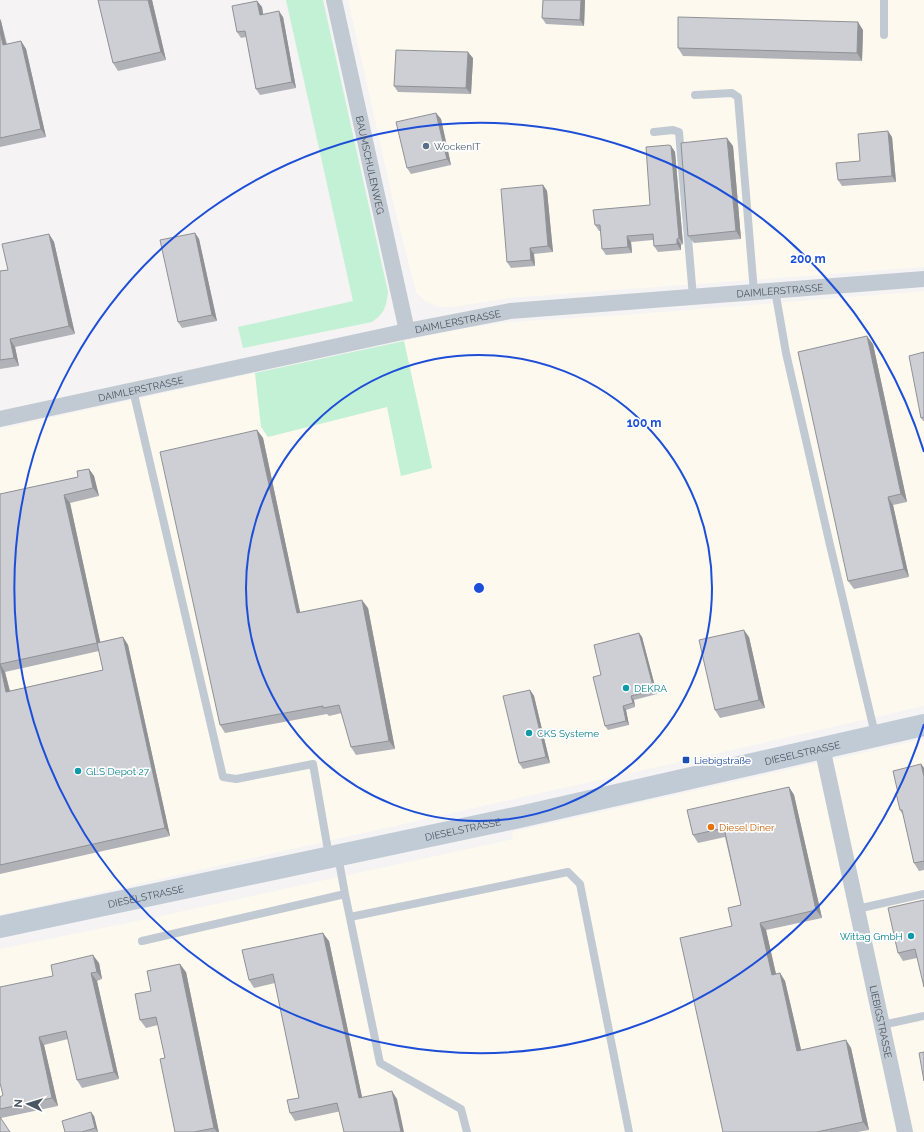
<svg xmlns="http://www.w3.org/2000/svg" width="924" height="1132" font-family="Raleway,sans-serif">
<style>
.commercial{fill:#fdf9ef}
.green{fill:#c3f1d5}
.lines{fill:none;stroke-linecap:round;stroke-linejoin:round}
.lane{stroke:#c1cad2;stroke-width:8}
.street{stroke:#c1cad2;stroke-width:16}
.secondary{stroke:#c1cbd6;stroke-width:22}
.wall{fill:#b0b2b7;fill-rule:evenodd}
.shaded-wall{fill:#909195}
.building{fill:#cdcfd5;stroke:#909195}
.ring{fill:none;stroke:#1d4ed8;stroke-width:2}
.service-dot{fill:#5c6f8a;stroke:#fff;stroke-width:1.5}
.culture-dot{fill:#0f9aa8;stroke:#fff;stroke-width:1.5}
.transit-dot{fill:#1a4fb4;stroke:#fff;stroke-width:1.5}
.food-dot{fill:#e8710a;stroke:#fff;stroke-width:1.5}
.labels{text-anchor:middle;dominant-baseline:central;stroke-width:3.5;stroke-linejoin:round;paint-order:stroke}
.service-label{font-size:10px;fill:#4e5e75;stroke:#fff;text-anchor:start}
.street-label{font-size:10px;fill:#4a5661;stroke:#fff}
.culture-label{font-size:10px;fill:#0d838f;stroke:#fff;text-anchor:start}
.transit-label{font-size:10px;fill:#164399;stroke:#fff;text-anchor:start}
.food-label{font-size:10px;fill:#c56008;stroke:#fff;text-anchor:start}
.centre{fill:#1d4ed8;stroke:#fff;stroke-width:2}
.ring-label{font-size:12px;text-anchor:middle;font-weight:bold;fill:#1d4ed8;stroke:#fff;stroke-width:3.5;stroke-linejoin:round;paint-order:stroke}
</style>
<rect width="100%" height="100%" fill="#f5f3f3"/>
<path class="commercial" d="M348,0H924V267L510,298L452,307H438L425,301L416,292L396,214Z
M924,291V706L719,753L0,915V429L255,373L261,427L268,437L387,407L401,476L432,468L404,341L460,329L508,322L624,315Z
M924,739V1132H0V949L156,917L513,839L512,832Z"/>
<path class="green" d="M286,0H323L388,292C386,307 385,313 372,322L243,348L238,327L353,301Z
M404,341L432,468L401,476L387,407L268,437L261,427L255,373Z"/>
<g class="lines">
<path class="lane" d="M884,35V0
M695,95L732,93L738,97L754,292
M654,132L673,130L679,132L693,297
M775,290L786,353L830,545L875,734
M133,390L223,777L236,779L313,764L329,856
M345,894L380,1063L461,1109L467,1132
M857,909L924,894
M350,917L568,872L580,884L629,1132
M142,941L345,894L338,856
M882,1025L924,1016"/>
<g class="street">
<path id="s1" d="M334,0L407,331"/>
<path id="s2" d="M0,419L407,331L510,311L924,279"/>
<path id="s3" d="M822,747L905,1132"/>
</g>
<path class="secondary" id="s4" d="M0,927L524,816L924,725"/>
</g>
<path class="wall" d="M98,0H152L166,60L118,71L113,63Z
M543,0H585L584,26L546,24L542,18Z
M257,1L262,7L263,14L283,17L296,88L260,95L256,89L246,37L241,38L237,32Z
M0,19L1,21L7,44L21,41L26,49L46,137L0,147Z
M863,30L862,61L683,56L678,48Z
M473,58L471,94L398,92L394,86Z
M436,113L441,119L451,165L411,174L407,168Z
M892,137L896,182L842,186L838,180L860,161Z
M671,146L675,152L683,244L681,245V250L658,252L654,246L653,240L631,242L632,253L606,255L602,249L601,231H599L595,225L650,205Z
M733,146L741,239L694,243L688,236Z
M543,185L547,191L553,252L534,254L535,266L511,268L507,262Z
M195,233L199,239L217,321L182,328L178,322Z
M49,234L54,242L75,334L15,347L19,366L0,369V271L8,270Z
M873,344L907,502L893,505L909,577L854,589L848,581Z
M924,352V422L921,418Z
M257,430L263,438L300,612L368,608L395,749L356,755L351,747L342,713L329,716L327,714L225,733L220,725Z
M89,469L94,476L99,496L70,503L100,642L123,637L128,645L170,836L0,874V494L78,477ZM99,651L103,670L10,691L5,672Z
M639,633L642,637L657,694L634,700L635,707L626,710L629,725L608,730L605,726L601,675Z
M749,637L765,708L720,718L715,710Z
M530,690L534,696L550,763L523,769L519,763Z
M921,764L924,768V870L919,871L914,863L903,815L900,810L898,793Z
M789,787L794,795L822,918L766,930L776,974L780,973L785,981L801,1050L846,1040L851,1048L869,1130L858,1132H723L732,926L741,905L725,837L698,843L693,835Z
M924,900L917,958L903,961L898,953Z
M329,941L362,1098L397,1099L295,1121L290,1113L299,1098L275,983L254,988L249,980Z
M99,963L102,979L97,981L119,1079L82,1088L77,1080L68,1039L44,1045L58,1106L1,1118L0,1132V1097L3,1095L53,976Z
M186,972L219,1132H175L165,1058L158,1025L146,1028L140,1020L151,991Z
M94,1116L98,1132H65Z"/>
<path class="shaded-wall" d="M148,0H152L166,60L161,52Z
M581,0H585L584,26L580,20Z
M257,1L262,7L264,21L260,15Z
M279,11L283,17L296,88L292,82Z
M0,19L1,21L8,53L3,45L0,31Z
M858,22L863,30L862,61L857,53Z
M21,41L26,49L46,137L41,129Z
M468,52L473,58L471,94L466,88Z
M436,113L441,119L451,165L447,159Z
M888,131L892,137L896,182L892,176Z
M727,138L733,146L741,239L736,231Z
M671,146L675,152L683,244L679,238Z
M543,185L547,191L553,252L548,246Z
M195,233L199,239L217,321L212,315Z
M49,234L54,242L75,334L69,326Z
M627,236L631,242L632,253L628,247Z
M677,239L681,245V250L677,244Z
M530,248L534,254L535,266L531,260Z
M867,336L873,344L907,502L901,494Z
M10,339L15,347L19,366L14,358Z
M257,430L263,438L302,621L297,613Z
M89,469L94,476L99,496L93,488Z
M64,495L70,503L102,650L97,643Z
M888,497L893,505L909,577L904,569Z
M362,600L368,608L395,749L389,741Z
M744,630L749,637L765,708L759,700Z
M639,633L642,637L657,694L654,690Z
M123,637L128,645L170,836L165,828Z
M0,664L5,672L12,700L6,692Z
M530,690L534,696L550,763L546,757Z
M631,696L634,700L635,707L633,703Z
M623,706L626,710L629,725L626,721Z
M921,764L924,768V777Z
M789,787L794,795L822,918L816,910Z
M760,923L766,930L778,983L772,975Z
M323,933L329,941L364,1106L359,1098Z
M93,955L99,963L102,979L97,972Z
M180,964L186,972L219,1132H217L214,1128Z
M91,973L97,981L119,1079L114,1072Z
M780,973L785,981L803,1058L797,1051Z
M39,1037L44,1045L58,1106L52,1098Z
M846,1040L851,1048L869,1130L863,1122Z
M392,1091L397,1099L404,1132H401Z
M91,1112L94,1116L98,1132L95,1128Z"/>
<path class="building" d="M98,0H148L161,52L113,63Z
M543,0H581L580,20L542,18Z
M257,1L260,15L279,11L292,82L256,89L245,31L237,32L232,6Z
M678,17L858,22L857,53L678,48Z
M0,31L3,45L21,41L41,129L0,138Z
M396,50L468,52L466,88L394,86Z
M436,113L447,159L407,168L396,122Z
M888,131L892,176L838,180L836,163L860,161L858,134Z
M727,138L736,231L688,236L681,143Z
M669,145L671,146L679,238L677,239V244L654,246L653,234L627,236L628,247L602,249L600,225H595L593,210L650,205L646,147Z
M543,185L548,246L530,248L531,260L507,262L501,189Z
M195,233L212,315L178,322L160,240Z
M49,234L69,326L10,339L14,358L0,360V271L8,270L2,244Z
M867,336L901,494L888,497L904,569L848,581L798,352Z
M924,352V417L921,418L909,356Z
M257,430L297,613L362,600L389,741L351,747L339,705L323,708V706L220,725L160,452Z
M89,469L93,488L64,495L97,643L0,664V494L78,477L77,471Z
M744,630L759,700L715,710L699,640Z
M639,633L654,690L631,696L633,703L623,706L626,721L605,726L593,677L601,675L594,645Z
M123,637L165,828L0,865V664L6,692L103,670L97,643Z
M530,690L546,757L519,763L503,696Z
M921,764L924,777V861L914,863L902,810H900L896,793H898L893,771Z
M789,787L816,910L760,923L772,975L780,973L797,1051L846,1040L863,1122L817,1132H723L680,938L732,926L728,908L741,905L724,828L693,835L687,810Z
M924,900V987L915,949L898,953L888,908Z
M323,933L359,1098L392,1091L401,1132H344L337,1103L290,1113L287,1100L299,1098L273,974L249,980L242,950Z
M93,955L97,972L91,973L114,1072L77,1080L66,1031L39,1037L52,1098L0,1109V1097L3,1095L0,1083V987L53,976L51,965Z
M180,964L214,1128L194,1132H175L160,1059L165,1058L156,1017L140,1020L135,994L151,991L147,971Z
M924,1052V1081L919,1053Z
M91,1112L95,1128L82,1132H65L62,1121Z
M0,1117L10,1132H0Z"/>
<g class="ring">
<circle cx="479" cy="588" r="233"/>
<path d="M924 724A465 465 0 1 1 924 452"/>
</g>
<circle class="service-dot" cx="426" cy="146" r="4"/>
<g class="culture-dot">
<circle cx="626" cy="688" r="4"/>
<circle cx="529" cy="733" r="4"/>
<circle cx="78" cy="771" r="4"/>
<circle cx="911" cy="936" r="4"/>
</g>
<rect class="transit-dot" x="682" y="756" width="8" height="8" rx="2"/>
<circle class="food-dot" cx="711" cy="827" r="4"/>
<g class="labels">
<g class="service-label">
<text x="434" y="146">WockenIT</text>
</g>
<g class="street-label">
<text stroke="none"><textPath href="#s1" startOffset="169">BAUMSCHULENWEG</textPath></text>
<text stroke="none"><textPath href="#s2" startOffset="792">DAIMLERSTRASSE</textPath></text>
<text stroke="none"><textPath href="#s2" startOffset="468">DAIMLERSTRASSE</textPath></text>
<text stroke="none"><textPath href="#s2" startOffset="144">DAIMLERSTRASSE</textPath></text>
<text stroke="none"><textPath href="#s4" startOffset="821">DIESELSTRASSE</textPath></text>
<text stroke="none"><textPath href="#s4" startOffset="473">DIESELSTRASSE</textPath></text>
<text stroke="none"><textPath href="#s4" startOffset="149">DIESELSTRASSE</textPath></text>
<text stroke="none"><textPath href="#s3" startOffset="281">LIEBIGSTRASSE</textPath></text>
</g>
<g class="culture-label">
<text x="634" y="688">DEKRA</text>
<text x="537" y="733">CKS Systeme</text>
<text x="86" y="771">GLS Depot 27</text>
<text x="903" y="936" text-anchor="end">Wittag GmbH</text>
</g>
<g class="transit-label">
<text x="694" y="760">Liebigstraße</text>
</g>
<g class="food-label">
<text x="719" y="827">Diesel Diner</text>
</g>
</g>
<circle cx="479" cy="588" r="6" class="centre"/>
<g class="ring-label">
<text x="808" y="263">200 m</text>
<text x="644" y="427">100 m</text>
</g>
<g transform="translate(28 1104) rotate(274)" stroke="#ffffff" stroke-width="3" paint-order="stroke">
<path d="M0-3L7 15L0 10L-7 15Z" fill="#4a5661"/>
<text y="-6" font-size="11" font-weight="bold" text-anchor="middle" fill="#4a5661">N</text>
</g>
</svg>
